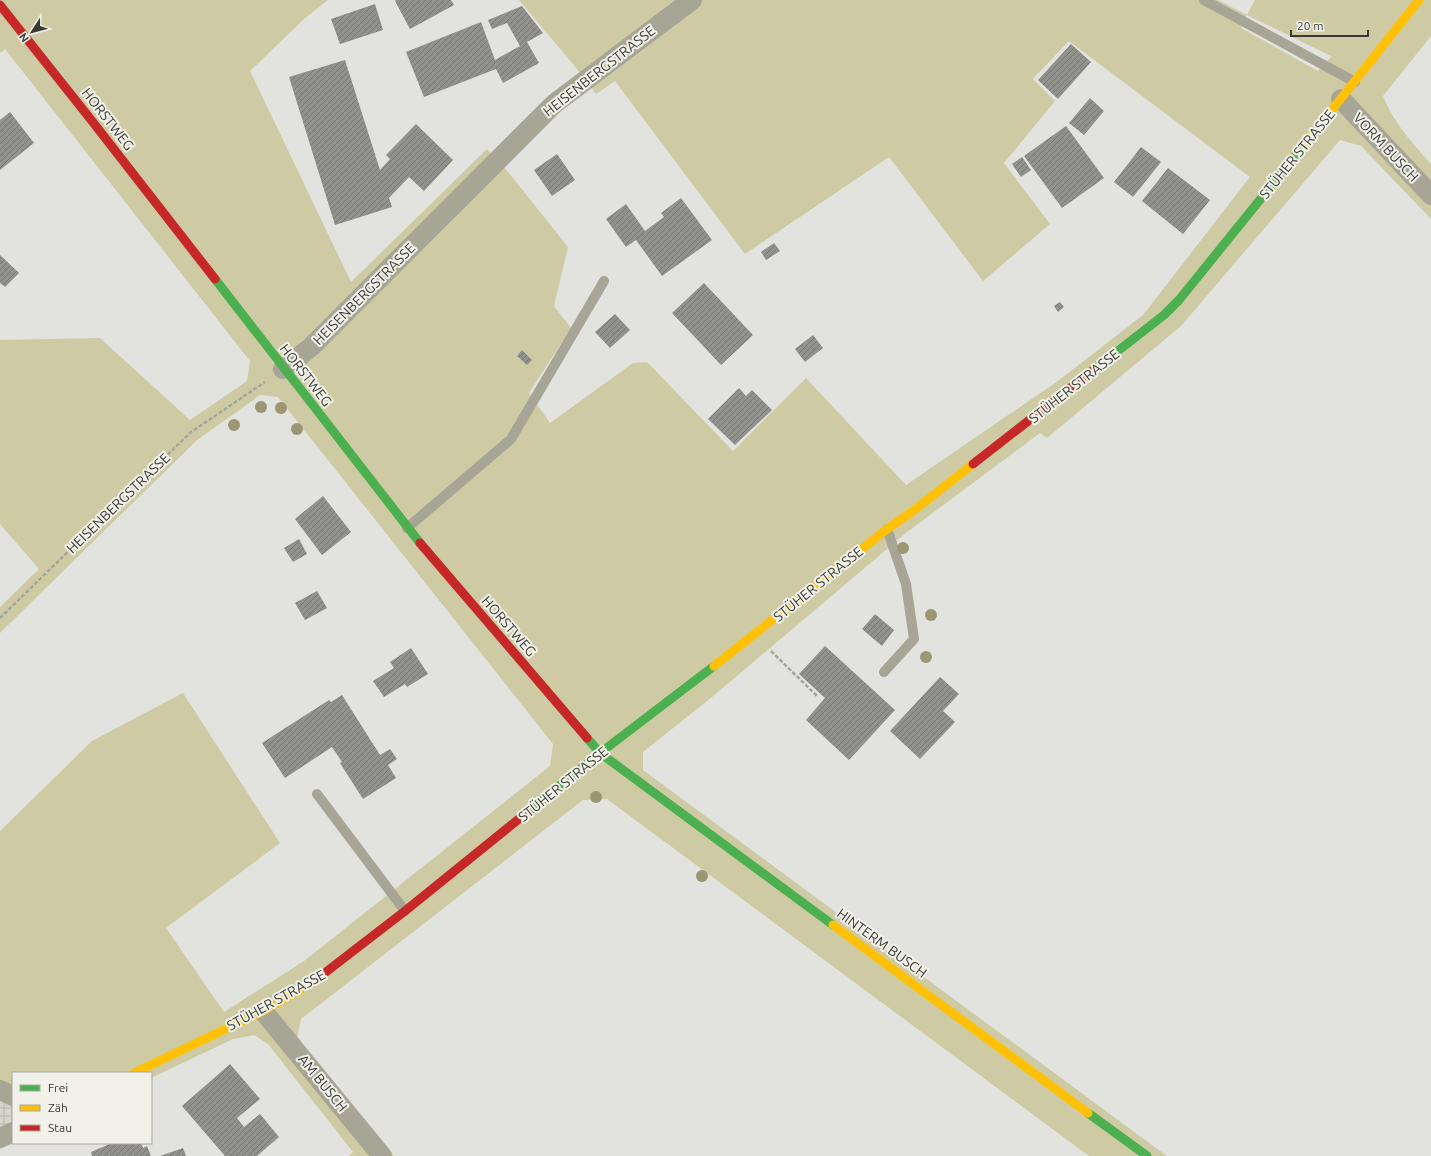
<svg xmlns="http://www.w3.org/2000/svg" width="1431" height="1156" font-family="Ubuntu,sans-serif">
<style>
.industrial{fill:url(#industrial-grid)}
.grass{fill:#cecba4;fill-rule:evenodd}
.building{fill:url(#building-hatch)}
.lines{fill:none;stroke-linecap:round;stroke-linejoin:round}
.path{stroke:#a5a599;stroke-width:2.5;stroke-dasharray:4 2;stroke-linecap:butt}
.lane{stroke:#a6a596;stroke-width:10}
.street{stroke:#a6a596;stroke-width:20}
.fast{stroke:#4caf50;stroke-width:9}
.slow{stroke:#ffc107;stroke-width:9}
.jam{stroke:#c62828;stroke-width:9}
.tree{fill:#9a9772}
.labels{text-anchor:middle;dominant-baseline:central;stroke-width:4;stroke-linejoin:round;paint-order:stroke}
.street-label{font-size:14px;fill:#393936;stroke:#f1f1e9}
</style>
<defs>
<pattern id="industrial-grid" width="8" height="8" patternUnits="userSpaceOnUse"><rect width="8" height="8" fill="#d6d5cc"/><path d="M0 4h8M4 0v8" fill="none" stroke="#b8b8b0"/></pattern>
<pattern id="building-hatch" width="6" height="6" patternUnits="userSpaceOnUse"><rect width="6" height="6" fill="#91918e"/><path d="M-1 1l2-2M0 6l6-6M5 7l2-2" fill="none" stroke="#777775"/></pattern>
</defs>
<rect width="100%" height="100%" fill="#e2e2de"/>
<path class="industrial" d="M0,1087L13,1093V1143L0,1149Z"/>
<path class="grass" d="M0,0H328L304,19L250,71L351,282L487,149L509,173L568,247L554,306L571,328L529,393L550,423L633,363L647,362L733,451L806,378L906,485L1058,381L1143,315L1250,177L1069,41L1033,79L1055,101L1004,163L1050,224L983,281L889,157L745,254L615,81L596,94L573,64L519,0H1218L1247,15L1255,0H1431V36L1383,96C1395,125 1411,141 1431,164V219L1361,146L1340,140L1181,326L1047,438L1040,433L906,533L712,697L643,752V770L1167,1156H1089L607,799L583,800L301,1019L297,1039L394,1156H349L353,1152L268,1044L254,1035L233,1039L151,1078V1073H13V1093L0,1087V831L92,741L183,693L280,843L166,928L224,1012L304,961L550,766L553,744L278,397L260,395L196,441L0,633V607L39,569L0,524V340L100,338L190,420L247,381L250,361L5,49L0,53ZM1247,15L1331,56V57L1318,71L1241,28Z"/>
<path class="building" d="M396,0H451L454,5L410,29L395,1Z
M375,4L383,30L340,44L331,19Z
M522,6L543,33L527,42L539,63L503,83L496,69L424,97L406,52L481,22L495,60L520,46L507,23L492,29L488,20Z
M1071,44L1091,62L1058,99L1038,80Z
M345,60L380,170L390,159L386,155L416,124L453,160L424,191L409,177L389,198L392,207L335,225L289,77Z
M1090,98L1104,111L1084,135L1069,123Z
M10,112L34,143L0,170V120Z
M1066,126L1104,178L1062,208L1024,156Z
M1141,147L1161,162L1133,197L1114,182Z
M557,154L575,180L552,196L534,170Z
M1022,157L1031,170L1021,177L1012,164Z
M1168,168L1210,200L1183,234L1142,201Z
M681,198L712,240L662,276L636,240L626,247L606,219L626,204L645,231L664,217L661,213Z
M774,243L780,251L766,260L761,252Z
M0,255L19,273L5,287L0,283Z
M704,283L753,335L721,365L672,313Z
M1060,302L1064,307L1058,312L1054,306Z
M615,314L630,330L610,348L595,332Z
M813,335L823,348L805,362L795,349Z
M522,350L532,360L527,365L517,356Z
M739,388L746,396L752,390L772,410L735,445L708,419Z
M323,496L351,532L322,555L295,519Z
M299,539L307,554L293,562L284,548Z
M317,591L327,608L305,620L295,603Z
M875,614L894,630L882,646L862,629Z
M825,646L895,710L849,760L806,720L825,698L799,674Z
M411,648L428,674L407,687L405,684L384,697L373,681L394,668L390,662Z
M940,677L959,694L943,711L955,722L920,759L890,731Z
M342,695L380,755L390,749L397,759L388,765L396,778L363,799L340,763L342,762L332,747L285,778L262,743L329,700L331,702Z
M230,1064L260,1099L237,1118L244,1127L260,1114L279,1137L257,1156H225L182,1106Z
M112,1143H141L143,1148L147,1146L151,1156H92L91,1152Z
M183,1148L186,1156H160Z"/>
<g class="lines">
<path class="path" d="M0,618L191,432L265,382
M771,651L818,697"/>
<path class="lane" d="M1204,0L1355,82
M407,528L511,439L604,281
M884,672L914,639L906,584L887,529
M317,794L405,911"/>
<path class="street" d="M1341,99L1431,195
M283,369L311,347L554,104L692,0
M263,1011L382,1156
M0,1090L13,1096
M0,1138L13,1132"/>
<path class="fast" d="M215,279L420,543
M1096,368L1164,315L1179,300L1305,144
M587,738L600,753L833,925
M530,810L600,753L714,666
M1088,1113L1147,1156"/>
<path class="slow" d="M1305,144L1419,0
M714,666L887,529L913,511L973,464
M833,925L1088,1113
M134,1073L263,1011L313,982"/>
<path class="jam" d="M0,5L92,121L215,279
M973,464L1096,368
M420,543L587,738
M313,982L405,911L530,810"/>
</g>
<g class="tree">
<circle cx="261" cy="407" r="6"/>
<circle cx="281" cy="408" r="6"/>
<circle cx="234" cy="425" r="6"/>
<circle cx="297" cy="429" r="6"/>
<circle cx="903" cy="548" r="6"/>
<circle cx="931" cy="615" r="6"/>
<circle cx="926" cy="657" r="6"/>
<circle cx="596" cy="797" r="6"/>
<circle cx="702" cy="876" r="6"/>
</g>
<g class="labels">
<g class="street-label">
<text transform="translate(599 71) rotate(-38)">HEISENBERGSTRASSE</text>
<text transform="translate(108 119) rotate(52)">HORSTWEG</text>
<text transform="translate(1386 147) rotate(47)">VORM BUSCH</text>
<text transform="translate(1297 154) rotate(-51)">STÜHER STRASSE</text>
<text transform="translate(364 294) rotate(-45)">HEISENBERGSTRASSE</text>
<text transform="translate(306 375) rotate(52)">HORSTWEG</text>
<text transform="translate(1074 386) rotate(-38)">STÜHER STRASSE</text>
<text transform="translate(118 503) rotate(-44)">HEISENBERGSTRASSE</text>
<text transform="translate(818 584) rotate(-39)">STÜHER STRASSE</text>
<text transform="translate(509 626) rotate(49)">HORSTWEG</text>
<text transform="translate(563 784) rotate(-39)">STÜHER STRASSE</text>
<text transform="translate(882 943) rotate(36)">HINTERM BUSCH</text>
<text transform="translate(276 1000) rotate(-29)">STÜHER STRASSE</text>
<text transform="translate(323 1083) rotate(51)">AM BUSCH</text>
</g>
</g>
<rect x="12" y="1072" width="140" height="72" fill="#f1f1e9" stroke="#a7a7a1"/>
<rect x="20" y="1085" width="20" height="6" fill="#4caf50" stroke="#a7a7a1"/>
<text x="48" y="1092" font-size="12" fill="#393936">Frei</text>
<rect x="20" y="1105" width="20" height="6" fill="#ffc107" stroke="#a7a7a1"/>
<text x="48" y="1112" font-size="12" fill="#393936">Zäh</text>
<rect x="20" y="1125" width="20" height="6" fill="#c62828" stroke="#a7a7a1"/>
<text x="48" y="1132" font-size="12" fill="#393936">Stau</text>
<g transform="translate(32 32) rotate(234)" stroke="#f1f1e9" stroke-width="3" paint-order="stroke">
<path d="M0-3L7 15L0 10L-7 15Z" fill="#393936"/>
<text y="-6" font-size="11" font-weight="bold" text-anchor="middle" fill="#393936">N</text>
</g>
<path d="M1291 30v6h77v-6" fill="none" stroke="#393936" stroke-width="2"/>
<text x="1297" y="30" font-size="12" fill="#393936" stroke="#f1f1e9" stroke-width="3" paint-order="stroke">20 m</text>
</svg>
